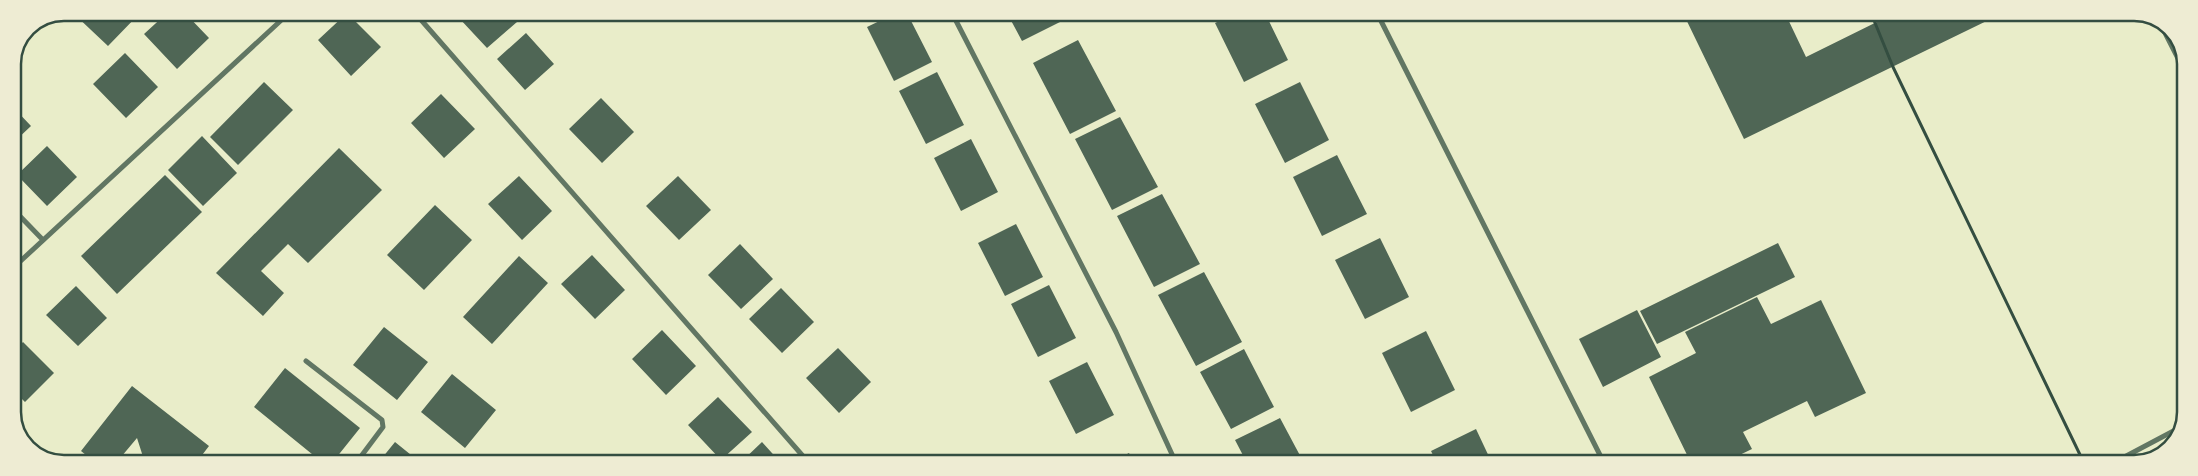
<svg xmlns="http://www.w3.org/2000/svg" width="2198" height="476" font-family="'Nunito Sans',sans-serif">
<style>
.building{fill:#4f6655}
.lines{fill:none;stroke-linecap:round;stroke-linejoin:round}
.path{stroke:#344e41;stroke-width:3}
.minor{stroke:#617663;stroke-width:5}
.rim{fill:none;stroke:#344e41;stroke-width:2.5}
</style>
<rect width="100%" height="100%" fill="#e9edc9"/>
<path class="building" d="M73,13H140L108,46Z
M167,13H185L209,38L177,69L144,34Z
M214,13H233L224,22Z
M347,13L381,47L351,76L318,40Z
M465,13H509L517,22L487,48L459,18Z
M896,13H907L932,62L894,81L867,27Z
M1007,13H1065L1068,18L1022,41Z
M1236,13H1265L1288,60L1244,82L1215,23Z
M1683,13H1785L1806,57L1895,13H2003L1744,139Z
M526,33L554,64L525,90L497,59Z
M1078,40L1116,111L1070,134L1033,63Z
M125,53L158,87L126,118L93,84Z
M937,72L964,125L926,144L899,91Z
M264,82L293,110L238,165L210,137Z
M1300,82L1329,140L1285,163L1255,104Z
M441,94L475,129L444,158L411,123Z
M601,98L634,132L602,163L569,129Z
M13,107L31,126L13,143Z
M1120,117L1158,187L1112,210L1075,139Z
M202,136L237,173L203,206L168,170Z
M971,139L998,192L961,211L934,158Z
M47,146L77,177L47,206L17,175Z
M339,148L382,190L308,263L288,244L261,271L284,293L263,316L216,273Z
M1337,155L1367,214L1322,236L1293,177Z
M165,175L202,212L117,294L81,256Z
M519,176L552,211L522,240L488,204Z
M678,176L711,210L679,240L646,206Z
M1162,194L1200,264L1154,287L1117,216Z
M435,205L472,240L424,290L387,255Z
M1016,224L1043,277L1005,296L978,243Z
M1380,238L1409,297L1365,319L1335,260Z
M1778,243L1795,277L1657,344L1640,311Z
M740,244L773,279L741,309L708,275Z
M592,255L625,290L595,319L561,284Z
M519,256L548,283L492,344L463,317Z
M1204,272L1242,342L1196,366L1158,295Z
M1049,285L1076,338L1038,357L1011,304Z
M76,286L107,318L78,346L46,315Z
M781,288L814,322L782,353L749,319Z
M1757,297L1771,324L1821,300L1866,393L1815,417L1807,401L1743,432L1752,449L1723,463H1691L1649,377L1696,353L1685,332Z
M1637,310L1661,357L1603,387L1579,339Z
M384,327L428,362L397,400L353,365Z
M662,330L696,366L666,395L632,359Z
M1426,331L1455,390L1411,412L1382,353Z
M23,342L54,373L25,402L13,390V352Z
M838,348L871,382L839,413L806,378Z
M1244,349L1274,407L1231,429L1200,372Z
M1087,362L1114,415L1076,434L1049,381Z
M285,368L360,428L332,463H323L254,407Z
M452,374L496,410L465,448L421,412Z
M132,386L209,446L196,463H145L137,438L116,463H96L81,451Z
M718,397L752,432L721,460L688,425Z
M1280,418L1304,463H1247L1235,440Z
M1476,429L1492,463H1437L1431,451Z
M395,442L421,463H378Z
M762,442L781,463H740Z
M1129,453L1134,463H1109Z
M930,454L936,463H916Z"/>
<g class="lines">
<path class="path" d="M1871,13L1893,67L2084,463"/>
<path class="minor" d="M415,13L809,463
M952,13L1116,332L1176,463
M1377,13L1604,463
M2160,23L2185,72
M13,209L43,240
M13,268L289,13
M306,361L382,420L383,427L356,463
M2113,463L2181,427"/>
</g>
<path d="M0 0H2198V476H0ZM64 21H2134A43 43 0 0 1 2177 64V412A43 43 0 0 1 2134 455H64A43 43 0 0 1 21 412V64A43 43 0 0 1 64 21Z" fill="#eeecd3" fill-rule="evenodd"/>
<path class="rim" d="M64 21H2134A43 43 0 0 1 2177 64V412A43 43 0 0 1 2134 455H64A43 43 0 0 1 21 412V64A43 43 0 0 1 64 21Z"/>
</svg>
